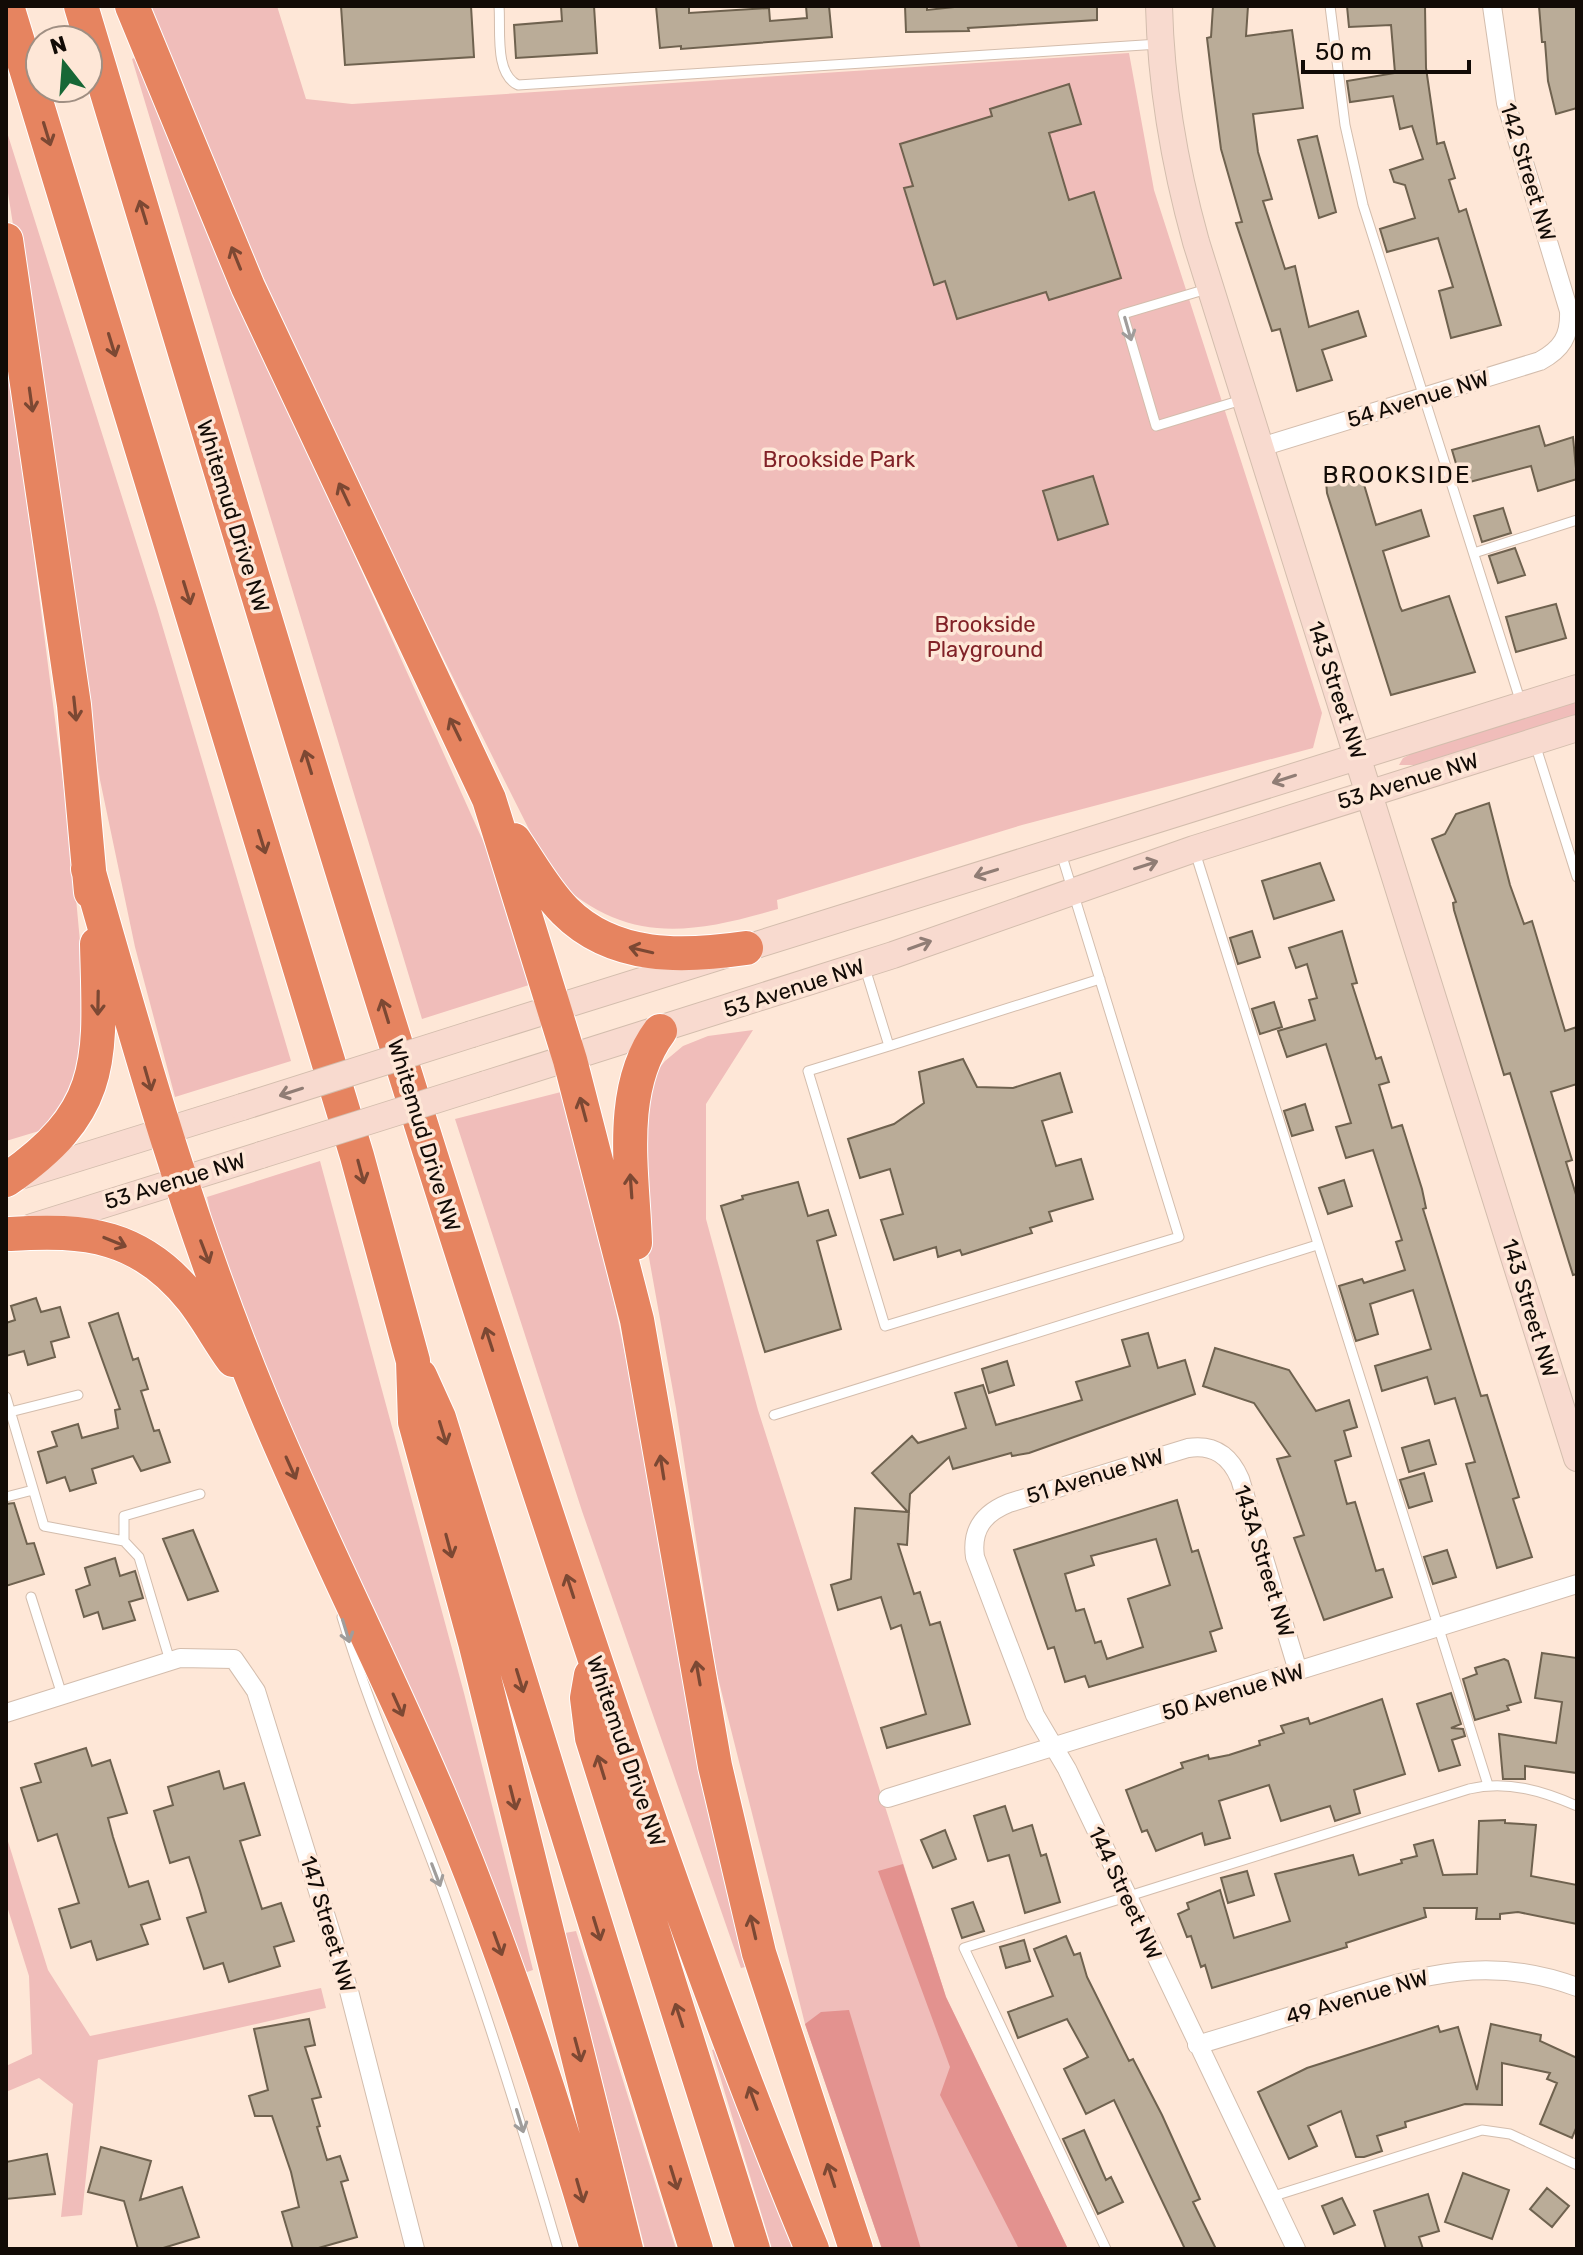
<svg xmlns="http://www.w3.org/2000/svg" width="1583" height="2255" font-family="Rubik,sans-serif">
<style>
.green{fill:#f0bdba}
.forest{fill:#e3928f}
.building{fill:#baac98;stroke:#6f624f;stroke-width:2;fill-rule:evenodd}
.lines{fill:none;stroke-linecap:round;stroke-linejoin:round}
.lane-casing{stroke:#d3bdad;stroke-width:11}
.street-casing{stroke:#d3bdad;stroke-width:20}
.secondary-casing{stroke:#d3bdad;stroke-width:28}
.highway-casing{stroke:#fff;stroke-width:36}
.lane{stroke:#fff;stroke-width:9}
.street{stroke:#fff;stroke-width:18}
.secondary{stroke:#f8dacf;stroke-width:26}
.highway{stroke:#e68460;stroke-width:34}
.secondary-bridge-casing{stroke:#d3bdad;stroke-width:28;stroke-linecap:butt}
.secondary-bridge{stroke:#f8dacf;stroke-width:26}
.oneway{stroke:#7c4833}
.oneway2{stroke:#a09d9b}
.oneway3{stroke:#907d75}
.labels{text-anchor:middle;dominant-baseline:central;stroke-width:7;stroke-linejoin:round;paint-order:stroke}
.street-label{font-size:22px;fill:#120b06;stroke:#fee7d7}
.park-label{font-size:22px;fill:#812227;stroke:#fee7d7}
.neighbourhood-label{font-size:24px;letter-spacing:2px;fill:#120b06;stroke:#fee7d7}
</style>
<rect width="100%" height="100%" fill="#fee7d7"/>
<path class="green" d="M151,6H277L306,99L352,104L1129,53L1154,190L1322,713L1313,748L1022,825L777,900L778,909C688,935 626,945 553,877C409,591 265,305 151,6Z
M138,56L220,257L497,872L529,985L422,1019L132,59Z
M6,129L157,608L291,1061L175,1097L135,947L100,780L6,180Z
M6,338L71,844L84,985L85,1054L62,1118L39,1131L6,1141Z
M1577,702V716L1419,765H1399L1403,758L1415,752Z
M753,1030L706,1104V1219L758,1410L946,1997L1068,2249H882L805,2024L716,1670L676,1408L646,1241L645,1086L665,1061L683,1046L708,1036Z
M561,1092L596,1216L753,1965L741,1968L582,1511L455,1119Z
M320,1161L464,1693L533,1970L521,1974C465,1828 407,1684 342,1541C291,1428 232,1319 207,1197Z
M6,1835L48,1970L90,2036L321,1988L326,2008L98,2060L82,2215L61,2217L73,2104L39,2078L6,2092V2066L32,2054L29,1976L6,1903Z
M576,1931L676,2249H645L565,1933Z
M716,2049L794,2249H772L712,2050Z"/>
<path class="forest" d="M903,1864L946,1997L1068,2249H1019L940,2095L950,2067L878,1871Z
M849,2010L921,2249H882L805,2024L821,2012Z"/>
<path class="building" d="M341,6H471L474,57L345,65Z
M561,6H594L597,53L516,58L514,25L562,21Z
M656,6H689V13L769,8L770,21L807,18L806,6H829L832,37L681,49V46L660,48Z
M905,6H927V10L964,6H1097V20L968,28L969,31L906,32Z
M1213,6H1248L1246,36L1292,30L1303,108L1253,114L1258,152L1272,199L1263,201L1285,269L1295,266L1309,327L1358,311L1366,336L1322,350L1332,380L1297,391L1280,329L1272,331L1236,223L1242,222L1221,149L1212,80L1207,38L1211,37Z
M1347,6H1425L1426,68L1437,144L1444,142L1455,178L1449,180L1459,212L1466,209L1501,325L1451,338L1439,291L1453,287L1438,238L1387,252L1380,229L1415,218L1405,185L1394,182L1390,170L1423,159L1412,126L1400,129L1393,96L1350,102L1347,81L1395,73L1391,25L1349,27Z
M1539,6H1577V108L1556,114L1548,81L1545,42H1542Z
M1069,84L1081,124L1049,133L1069,200L1094,192L1121,278L1049,300L1046,292L957,319L945,281L934,285L904,188L913,186L900,144L992,116L990,109Z
M1317,136L1336,212L1319,218L1298,140Z
M1539,426L1545,446L1573,437L1577,479L1538,491L1531,466L1462,484L1452,450Z
M1360,471L1376,525L1421,510L1429,536L1383,551L1400,607L1402,611L1449,596L1475,672L1391,695L1327,493L1326,481Z
M1093,476L1108,524L1058,540L1043,491Z
M1503,508L1511,533L1482,542L1474,516Z
M1515,548L1525,575L1498,583L1489,556Z
M1556,604L1566,638L1516,652L1506,617Z
M1489,803L1510,885L1524,924L1532,921L1565,1031L1577,1027V1084L1551,1092L1572,1160L1566,1162L1577,1198V1274L1573,1275L1510,1073L1504,1075L1454,910L1453,903L1456,902L1432,839L1445,834L1456,814Z
M1320,863L1334,900L1274,919L1262,881Z
M1252,931L1260,957L1238,964L1230,938Z
M1342,931L1357,983L1352,984L1376,1059L1381,1057L1389,1082L1379,1085L1392,1128L1402,1125L1422,1189L1426,1208L1423,1209L1481,1396L1487,1395L1519,1497L1513,1499L1532,1557L1497,1568L1466,1464L1475,1462L1455,1398L1435,1404L1427,1377L1382,1391L1375,1366L1431,1349L1413,1290L1370,1304L1378,1334L1356,1341L1339,1286L1362,1279L1364,1283L1405,1270L1396,1242L1402,1240L1373,1150L1346,1158L1336,1127L1351,1123L1326,1044L1287,1057L1278,1031L1315,1020L1309,1000L1317,998L1307,964L1296,968L1289,948Z
M1274,1002L1282,1027L1260,1034L1252,1009Z
M963,1059L977,1087L1013,1088L1060,1073L1072,1112L1042,1121L1056,1166L1081,1159L1093,1199L1049,1212L1052,1221L1030,1228L1032,1233L962,1255L960,1250L938,1257L936,1247L894,1260L881,1220L903,1214L890,1169L860,1178L848,1139L894,1124L924,1103L919,1072Z
M1305,1104L1313,1130L1292,1136L1284,1111Z
M1344,1180L1352,1206L1328,1214L1319,1188Z
M798,1182L808,1216L828,1210L836,1235L817,1241L841,1329L765,1352L721,1206L743,1199L742,1196Z
M36,1298L41,1312L60,1307L69,1337L51,1342L55,1357L28,1365L24,1351L6,1356V1323L15,1320L11,1306Z
M118,1313L133,1360L138,1358L148,1389L141,1391L154,1431L159,1430L170,1462L141,1471L133,1456L92,1469L96,1483L70,1491L65,1477L47,1483L38,1452L57,1446L52,1432L78,1424L82,1438L118,1428L115,1410L120,1409L89,1323Z
M1148,1333L1158,1368L1185,1360L1195,1394L1029,1453L1012,1456L1011,1453L953,1469L949,1457L910,1494L907,1545L898,1544L914,1594L920,1592L930,1625L940,1622L970,1724L887,1748L881,1728L926,1714L901,1625L891,1629L881,1597L838,1610L831,1585L851,1579L855,1508L908,1512L872,1473L912,1436L918,1443L966,1428L955,1393L983,1385L996,1425L1082,1400L1076,1382L1130,1366L1122,1340Z
M1215,1348L1289,1370L1316,1411L1349,1400L1357,1427L1344,1431L1351,1456L1335,1461L1347,1504L1355,1502L1376,1571L1383,1569L1392,1597L1324,1620L1294,1538L1304,1535L1277,1459L1290,1456L1254,1403L1203,1386Z
M1007,1361L1014,1385L989,1393L982,1369Z
M1429,1440L1436,1464L1409,1472L1402,1448Z
M1424,1473L1432,1501L1409,1508L1400,1480Z
M1177,1500L1192,1552L1198,1550L1222,1628L1210,1632L1216,1651L1089,1687L1085,1676L1065,1682L1054,1647L1048,1649L1014,1550ZM1156,1539L1170,1585L1128,1599L1143,1647L1107,1659L1101,1641L1095,1643L1084,1609L1076,1611L1065,1574L1094,1565L1091,1556Z
M14,1503L27,1544L34,1543L44,1574L6,1586V1504Z
M193,1530L218,1591L188,1600L163,1539Z
M1447,1550L1456,1577L1433,1584L1424,1557Z
M115,1558L120,1576L135,1571L143,1598L129,1602L135,1620L103,1629L98,1612L84,1617L76,1590L90,1585L85,1568Z
M1542,1653L1577,1658V1773L1525,1766V1779H1503L1499,1734L1556,1743L1562,1702L1535,1698Z
M1504,1659L1508,1661L1521,1702L1507,1706L1509,1710L1475,1720L1463,1679L1477,1674L1475,1668Z
M1451,1693L1461,1724L1451,1728L1463,1729L1465,1736L1452,1740L1460,1765L1439,1771L1417,1704Z
M1382,1699L1405,1774L1354,1790L1360,1813L1335,1821L1330,1806L1281,1821L1269,1785L1219,1801L1230,1838L1205,1845L1202,1833L1156,1851L1147,1830L1142,1832L1126,1790L1183,1768L1181,1763L1208,1755L1209,1759L1229,1755L1260,1745L1259,1741L1284,1733L1281,1726L1308,1718L1310,1724Z
M86,1748L92,1766L110,1760L127,1813L108,1818L113,1837L129,1887L148,1881L160,1919L141,1925L148,1944L97,1960L91,1941L71,1948L59,1909L79,1903L57,1834L38,1841L21,1788L41,1782L35,1764Z
M219,1771L224,1789L244,1783L260,1835L240,1841L262,1909L281,1903L294,1941L274,1947L280,1966L229,1982L223,1963L204,1969L187,1918L206,1912L200,1891L189,1857L170,1863L154,1811L173,1805L168,1787Z
M1005,1806L1013,1831L1032,1825L1041,1856L1046,1854L1060,1902L1025,1913L1009,1855L988,1861L974,1816Z
M1505,1820V1823L1536,1825L1531,1876L1577,1885V1924L1518,1912L1500,1914V1919H1476L1477,1908H1424L1426,1917L1346,1943L1347,1947L1212,1988L1205,1965L1201,1967L1191,1936L1187,1937L1178,1914L1189,1909L1187,1903L1220,1890L1234,1938L1290,1921L1275,1874L1353,1855L1359,1875L1402,1863L1401,1860L1417,1856L1414,1845L1433,1840L1443,1875L1477,1874L1479,1821Z
M945,1830L956,1859L933,1868L921,1840Z
M1247,1871L1254,1895L1228,1903L1221,1878Z
M973,1902L984,1931L962,1938L952,1909Z
M1066,1936L1074,1955L1080,1953L1087,1977L1129,2061L1133,2059L1162,2115L1200,2199L1193,2202L1216,2249H1185L1114,2100L1086,2114L1064,2069L1088,2057L1067,2019L1018,2038L1008,2012L1053,1996L1034,1949Z
M1024,1940L1030,1961L1006,1968L1000,1947Z
M309,2019L315,2045L305,2047L321,2097L312,2099L320,2126L317,2127L327,2160L340,2156L348,2180L341,2182L357,2237L315,2249H293L282,2212L299,2207L291,2172L272,2116H255L249,2096L268,2090L254,2029Z
M1491,2024L1541,2035L1540,2041L1577,2058V2126L1572,2138L1540,2124L1557,2083L1547,2079L1550,2073L1502,2063V2105L1465,2104L1405,2122L1406,2127L1377,2136L1382,2151L1364,2157H1356L1341,2111L1308,2126L1317,2146L1289,2159L1258,2092L1307,2068L1438,2026L1440,2032L1458,2027L1477,2090Z
M1084,2130L1106,2180L1111,2177L1123,2202L1098,2214L1063,2139Z
M101,2147L151,2161L140,2200L182,2187L199,2237L160,2249H138L124,2201L88,2192Z
M47,2154L55,2194L6,2199V2162Z
M1463,2173L1509,2190L1492,2239L1445,2222Z
M1547,2188L1569,2206L1552,2227L1530,2209Z
M1428,2194L1439,2231L1419,2237L1423,2249H1386L1374,2211Z
M1342,2198L1355,2225L1334,2234L1322,2206Z"/>
<g class="lines">
<g class="lane-casing">
<path id="lane" d="M499,6C501,29 494,74 518,85L1159,44
M1330,6L1345,125L1363,205L1521,703
M1207,289L1123,314L1156,426L1245,399
M1474,553L1577,520
M1535,744L1577,877
M1195,852L1488,1785
M865,968L889,1046L1100,979
M889,1046L808,1071L885,1326L1179,1237L1061,853
M6,1397L44,1526L124,1541L139,1557L170,1661
M10,1412L78,1395
M774,1415L1317,1245
M6,1497L33,1490
M124,1541V1516L200,1494
M31,1597L62,1695
M342,1617C371,1714 413,1807 447,1902C488,2016 524,2132 558,2249
M1271,2197L1482,2130L1510,2134L1577,2165
M1106,2249L964,1948L1469,1789C1507,1780 1543,1791 1577,1806"/>
</g>
<g class="street-casing">
<path id="street" d="M1261,447L1540,361C1562,349 1570,336 1569,311L1506,103L1492,6
M6,1713L180,1658L234,1659L256,1691L349,1991L415,2249
M888,1798L1577,1584
M1197,2045C1244,2031 1291,2016 1338,2001C1423,1975 1489,1954 1577,1987
M1296,2249L1067,1769L1035,1715L975,1557C971,1529 984,1513 1009,1503L1188,1448C1214,1444 1230,1456 1240,1479L1298,1671"/>
</g>
<g class="secondary-casing">
<path id="secondary" d="M1159,6C1161,87 1174,163 1196,242L1577,1458
M472,1034L1577,688
M486,1084L893,955L1194,849L1577,728
M17,1177L242,1107
M32,1227L261,1155"/>
</g>
<g class="highway-casing">
<path id="highway" d="M7,6L357,1156L413,1361L415,1422L475,1642L626,2249
M81,6C222,475 361,946 513,1411C605,1693 698,1975 812,2249
M132,6L248,287L489,799L570,1060L637,1320L715,1766L759,1953L856,2249
M6,240L74,705L91,892
M514,840C530,863 545,891 565,911C614,960 683,957 746,948
M88,869C139,1048 189,1225 260,1397C315,1531 382,1661 439,1795C502,1943 552,2095 597,2249
M6,1180C108,1110 100,1059 97,944
M10,1234C86,1229 141,1235 192,1299C207,1318 219,1341 233,1360
M635,1243C633,1175 616,1090 660,1031
M420,1376L439,1418L696,2249
M591,1675L587,1698L592,1738L753,2249"/>
</g>
<use href="#lane" class="lane"/>
<use href="#street" class="street"/>
<use href="#secondary" class="secondary"/>
<use href="#highway" class="highway"/>
<g class="secondary-bridge-casing">
<path id="secondary-bridge" d="M242,1107L472,1034
M261,1155L486,1084"/>
</g>
<use href="#secondary-bridge" class="secondary-bridge"/>
</g>
<defs><path id="oneway-shaft" d="M-6 0H5M1.5-3L5.5 0L1.5 3" fill="none" stroke-width="1.6" stroke-linecap="round" stroke-linejoin="round" transform="scale(2)"/></defs>
<g class="oneway">
<use href="#oneway-shaft" transform="translate(47 134) rotate(73)"/>
<use href="#oneway-shaft" transform="translate(143 212) rotate(-107)"/>
<use href="#oneway-shaft" transform="translate(236 258) rotate(-112)"/>
<use href="#oneway-shaft" transform="translate(112 345) rotate(73)"/>
<use href="#oneway-shaft" transform="translate(31 400) rotate(82)"/>
<use href="#oneway-shaft" transform="translate(344 494) rotate(-115)"/>
<use href="#oneway-shaft" transform="translate(187 593) rotate(73)"/>
<use href="#oneway-shaft" transform="translate(75 709) rotate(84)"/>
<use href="#oneway-shaft" transform="translate(455 729) rotate(-116)"/>
<use href="#oneway-shaft" transform="translate(308 762) rotate(-107)"/>
<use href="#oneway-shaft" transform="translate(262 842) rotate(73)"/>
<use href="#oneway-shaft" transform="translate(641 950) rotate(-167)"/>
<use href="#oneway-shaft" transform="translate(98 1003) rotate(91)"/>
<use href="#oneway-shaft" transform="translate(385 1011) rotate(-107)"/>
<use href="#oneway-shaft" transform="translate(148 1079) rotate(74)"/>
<use href="#oneway-shaft" transform="translate(583 1109) rotate(-105)"/>
<use href="#oneway-shaft" transform="translate(361 1172) rotate(75)"/>
<use href="#oneway-shaft" transform="translate(631 1186) rotate(-94)"/>
<use href="#oneway-shaft" transform="translate(115 1242) rotate(22)"/>
<use href="#oneway-shaft" transform="translate(205 1252) rotate(69)"/>
<use href="#oneway-shaft" transform="translate(489 1339) rotate(-108)"/>
<use href="#oneway-shaft" transform="translate(443 1433) rotate(73)"/>
<use href="#oneway-shaft" transform="translate(662 1467) rotate(-99)"/>
<use href="#oneway-shaft" transform="translate(291 1468) rotate(66)"/>
<use href="#oneway-shaft" transform="translate(449 1546) rotate(75)"/>
<use href="#oneway-shaft" transform="translate(570 1586) rotate(-108)"/>
<use href="#oneway-shaft" transform="translate(698 1673) rotate(-100)"/>
<use href="#oneway-shaft" transform="translate(520 1681) rotate(73)"/>
<use href="#oneway-shaft" transform="translate(398 1705) rotate(66)"/>
<use href="#oneway-shaft" transform="translate(601 1767) rotate(-107)"/>
<use href="#oneway-shaft" transform="translate(513 1798) rotate(76)"/>
<use href="#oneway-shaft" transform="translate(753 1927) rotate(-103)"/>
<use href="#oneway-shaft" transform="translate(597 1929) rotate(73)"/>
<use href="#oneway-shaft" transform="translate(498 1944) rotate(70)"/>
<use href="#oneway-shaft" transform="translate(679 2015) rotate(-108)"/>
<use href="#oneway-shaft" transform="translate(578 2050) rotate(75)"/>
<use href="#oneway-shaft" transform="translate(753 2098) rotate(-110)"/>
<use href="#oneway-shaft" transform="translate(831 2175) rotate(-108)"/>
<use href="#oneway-shaft" transform="translate(674 2178) rotate(73)"/>
<use href="#oneway-shaft" transform="translate(580 2191) rotate(74)"/>
</g>
<g class="oneway2">
<use href="#oneway-shaft" transform="translate(1128 329) rotate(74)"/>
<use href="#oneway-shaft" transform="translate(346 1631) rotate(73)"/>
<use href="#oneway-shaft" transform="translate(436 1875) rotate(69)"/>
<use href="#oneway-shaft" transform="translate(520 2121) rotate(73)"/>
</g>
<g class="oneway3">
<use href="#oneway-shaft" transform="translate(1284 779) rotate(162)"/>
<use href="#oneway-shaft" transform="translate(1146 865) rotate(-18)"/>
<use href="#oneway-shaft" transform="translate(986 873) rotate(163)"/>
<use href="#oneway-shaft" transform="translate(920 945) rotate(-20)"/>
<use href="#oneway-shaft" transform="translate(291 1092) rotate(162)"/>
</g>
<g class="labels">
<g class="street-label">
<text transform="translate(1528 172) rotate(73)">142 Street NW</text>
<text transform="translate(1418 399) rotate(-17)">54 Avenue NW</text>
<text transform="translate(233 516) rotate(73)">Whitemud Drive NW</text>
<text transform="translate(1337 690) rotate(72)">143 Street NW</text>
<text transform="translate(1408 781) rotate(-17)">53 Avenue NW</text>
<text transform="translate(794 988) rotate(-18)">53 Avenue NW</text>
<text transform="translate(424 1135) rotate(73)">Whitemud Drive NW</text>
<text transform="translate(175 1181) rotate(-17)">53 Avenue NW</text>
<text transform="translate(1530 1308) rotate(73)">143 Street NW</text>
<text transform="translate(1095 1476) rotate(-17)">51 Avenue NW</text>
<text transform="translate(1264 1561) rotate(73)">143A Street NW</text>
<text transform="translate(1233 1692) rotate(-17)">50 Avenue NW</text>
<text transform="translate(626 1751) rotate(71)">Whitemud Drive NW</text>
<text transform="translate(1125 1893) rotate(65)">144 Street NW</text>
<text transform="translate(328 1924) rotate(73)">147 Street NW</text>
<text transform="translate(1357 1997) rotate(-16)">49 Avenue NW</text>
</g>
<g class="park-label">
<text x="839" y="459">Brookside Park</text>
<text x="985" y="624">Brookside<tspan x="985" dy="25">Playground</tspan></text>
</g>
<g class="neighbourhood-label">
<text x="1397" y="475">BROOKSIDE</text>
</g>
</g>
<rect width="1583" height="2255" fill="none" stroke="#120b06" stroke-width="16"/>
<g transform="translate(64 64) rotate(343)"><circle r="38" fill="#fee7d7" stroke="#a08f83" stroke-width="2"/>
<path d="M0-6L14 30L0 20L-14 30Z" fill="#176736"/>
<text y="-12" font-size="22" font-weight="bold" text-anchor="middle" fill="#120b06">N</text>
</g>
<path d="M1303 60v12h166v-12" fill="none" stroke="#120b06" stroke-width="4"/>
<text x="1315" y="60" font-size="24" fill="#120b06" stroke="#fee7d7" stroke-width="6" paint-order="stroke">50 m</text>
</svg>
